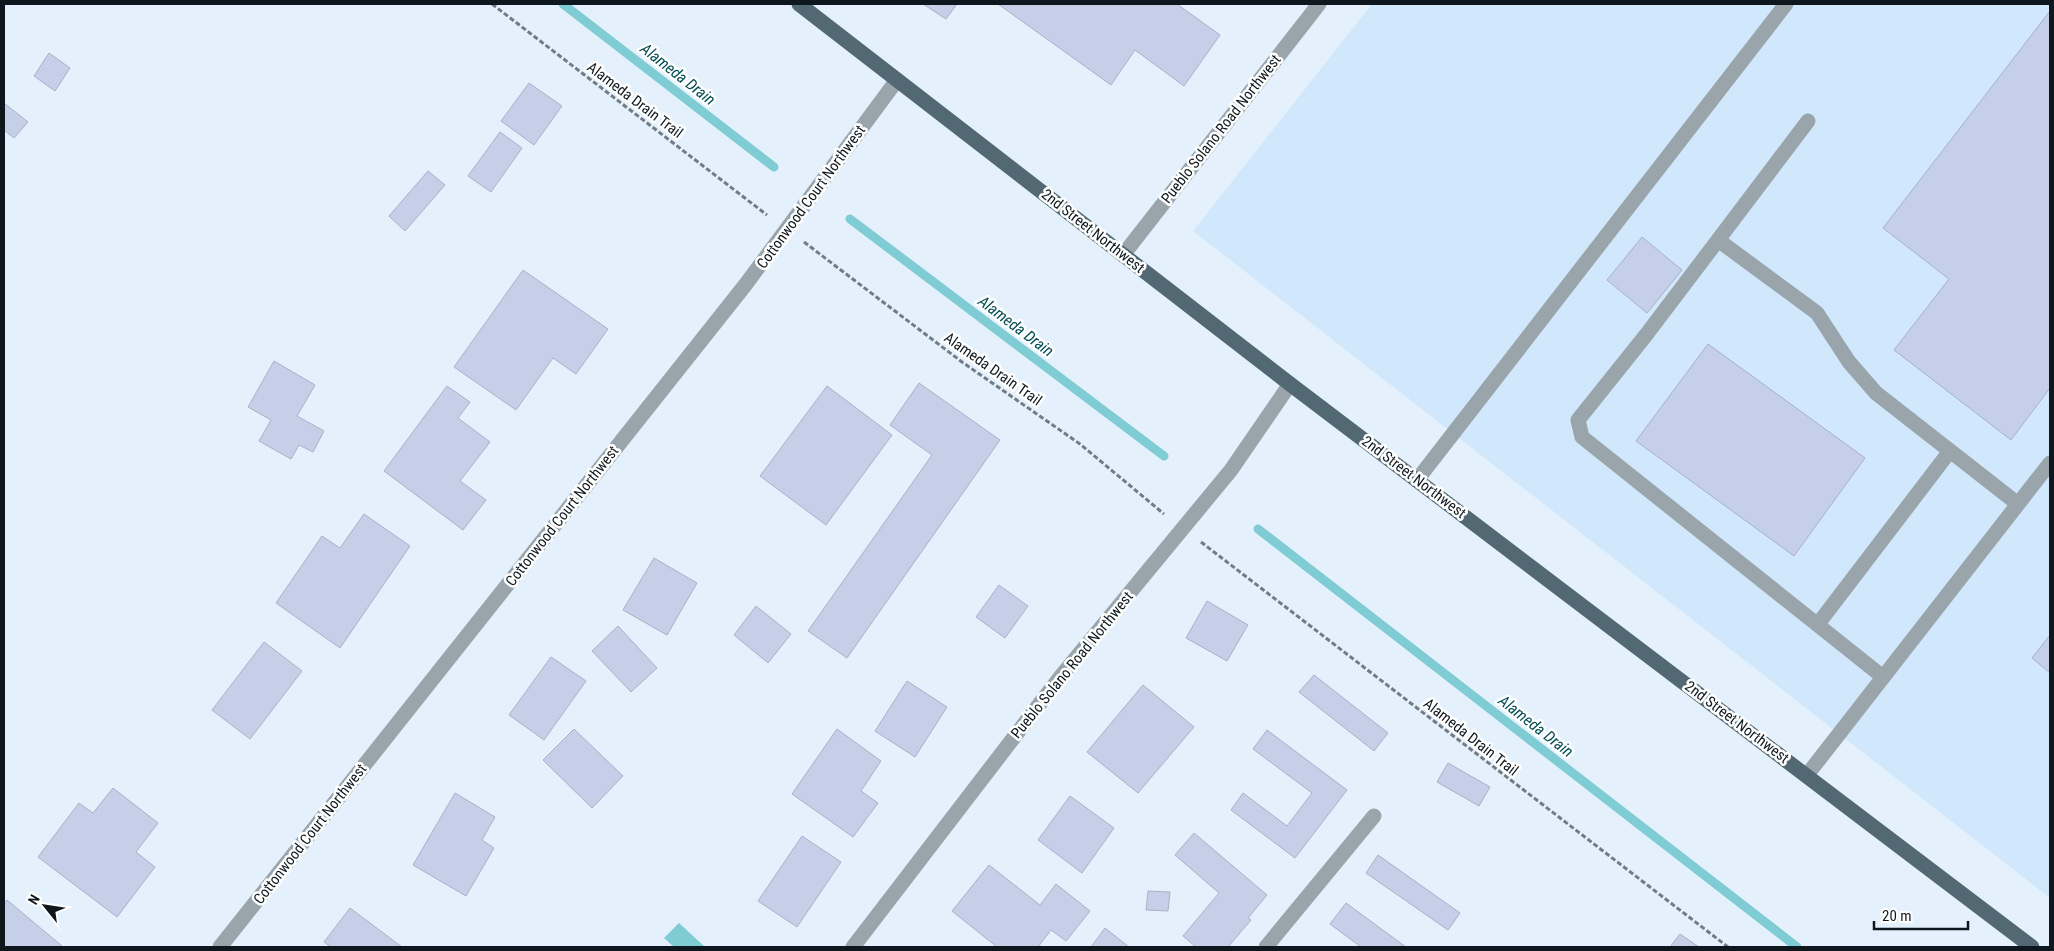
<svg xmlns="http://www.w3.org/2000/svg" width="2054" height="951" font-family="'Roboto Condensed',sans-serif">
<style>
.built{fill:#d1e7fb}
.water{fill:#7fccd4}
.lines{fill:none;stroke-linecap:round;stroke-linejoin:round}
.stream{stroke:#7fccd4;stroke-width:9}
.building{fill:#c5cfe8;stroke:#a7b1c9}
.path{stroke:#727c85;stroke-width:3;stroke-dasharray:5 2.5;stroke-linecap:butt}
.minor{stroke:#99a5ab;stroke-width:15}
.major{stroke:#526872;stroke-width:15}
.labels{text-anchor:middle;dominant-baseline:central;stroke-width:5;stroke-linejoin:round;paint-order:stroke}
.street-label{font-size:15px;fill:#0f171e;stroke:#fff}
.water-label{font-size:16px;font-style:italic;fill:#054e53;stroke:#fff}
</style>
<rect width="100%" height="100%" fill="#e4f1fd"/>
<path class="built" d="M1372,4H2050V898L1193,231Z"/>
<path class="water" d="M679,923L705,947H674L664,938Z"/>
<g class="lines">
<path class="stream" d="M563,4L774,167
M850,219L1164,456
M1258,529L1797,947"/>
</g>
<path class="building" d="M923,4H957L946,19Z
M998,4H1177L1220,35L1184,86L1135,50L1111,85Z
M2050,11V388L2011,440L1894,350L1949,279L1883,228Z
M49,53L70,68L55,91L34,76Z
M529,83L562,106L534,145L501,121Z
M4,103L28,122L14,138L4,130Z
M500,132L522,148L491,192L468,176Z
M428,171L445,185L405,231L389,216Z
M1642,237L1682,270L1647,313L1607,280Z
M523,270L608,329L576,374L553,358L516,410L454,367Z
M1708,344L1865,458L1794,556L1636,441Z
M274,361L315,385L297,416L324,431L313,452L299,445L291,459L259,441L271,420L248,407Z
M919,383L1000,440L847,658L808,631L932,455L890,425Z
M447,386L470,402L458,418L490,442L460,481L486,500L463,530L384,471Z
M827,386L892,435L826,525L760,476Z
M364,514L410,546L340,648L276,603L322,536L340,548Z
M654,558L697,583L667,635L623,610Z
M999,585L1028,606L1005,638L976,617Z
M1207,601L1248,625L1227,661L1186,638Z
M756,606L791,634L768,663L734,635Z
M618,626L657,668L631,692L592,651Z
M2050,635V673L2032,658Z
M264,642L302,671L250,739L212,710Z
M551,657L586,681L544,740L509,715Z
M1314,675L1388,733L1374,751L1299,692Z
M907,681L947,707L915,757L875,731Z
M1143,685L1194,727L1138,793L1087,752Z
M574,729L623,776L592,808L543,760Z
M837,729L881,761L861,791L878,803L853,837L792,794Z
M1267,730L1347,790L1295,858L1231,810L1243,793L1287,826L1312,793L1253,749Z
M1448,763L1490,787L1479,806L1437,782Z
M113,788L158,823L136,852L155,867L117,917L38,857L79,803L93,813Z
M455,793L495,817L482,840L494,848L466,896L413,865Z
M1070,796L1114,828L1082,873L1038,840Z
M1194,833L1267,895L1248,918L1251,920L1228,947H1196L1183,936L1219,893L1175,855Z
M802,836L841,862L797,927L758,901Z
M1378,855L1460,913L1448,930L1366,873Z
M989,865L1040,905L1056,884L1090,911L1066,941L1051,930L1038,947H997L952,911Z
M1148,891L1170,892L1168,911L1146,910Z
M7,900L62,946L60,947H4V903Z
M1346,903L1406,947H1361L1330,924Z
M350,908L402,947H331L324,942Z
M1105,928L1129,947H1091Z
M1680,934L1699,947H1670Z"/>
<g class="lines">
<path class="path" d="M492,4L767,215
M804,242L962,362L1080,444L1164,514
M1201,542L1728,947"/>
<path class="minor" d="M1808,121L1718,240L1817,313L1849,362L1876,393L2018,504
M1718,240L1646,335L1578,420L1582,437L1883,677
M1123,255L1319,4
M1417,480L1786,4
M1818,624L1950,451
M1807,775L2050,463
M220,947L746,284L897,80
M853,947L1061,676L1231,470L1290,384
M1266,947L1374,816"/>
<path class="major" d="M799,4L1290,384L2032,947"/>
</g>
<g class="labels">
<g class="street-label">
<text transform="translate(635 100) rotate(37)">Alameda Drain Trail</text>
<text transform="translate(1221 129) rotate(-52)">Pueblo Solano Road Northwest</text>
<text transform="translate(811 197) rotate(-54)">Cottonwood Court Northwest</text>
<text transform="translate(1093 231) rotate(38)">2nd Street Northwest</text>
<text transform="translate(993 369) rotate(35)">Alameda Drain Trail</text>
<text transform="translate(1414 477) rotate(37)">2nd Street Northwest</text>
<text transform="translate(562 516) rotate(-52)">Cottonwood Court Northwest</text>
<text transform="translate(1072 665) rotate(-51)">Pueblo Solano Road Northwest</text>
<text transform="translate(1737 722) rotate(37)">2nd Street Northwest</text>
<text transform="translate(1471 737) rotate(38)">Alameda Drain Trail</text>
<text transform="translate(310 834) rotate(-52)">Cottonwood Court Northwest</text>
</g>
<g class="water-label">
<text transform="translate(678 74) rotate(38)">Alameda Drain</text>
<text transform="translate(1016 326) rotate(37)">Alameda Drain</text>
<text transform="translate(1536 726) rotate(38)">Alameda Drain</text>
</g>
</g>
<rect width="2054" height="951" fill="none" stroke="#0f171e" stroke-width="10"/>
<g transform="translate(45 906) rotate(300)" stroke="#ffffff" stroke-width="4" paint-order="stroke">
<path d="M0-4L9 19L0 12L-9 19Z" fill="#0f171e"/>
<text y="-8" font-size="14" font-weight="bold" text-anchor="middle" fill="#0f171e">N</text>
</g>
<path d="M1874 921v8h94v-8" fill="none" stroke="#0f171e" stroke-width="2.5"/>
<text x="1882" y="921" font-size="15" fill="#0f171e" stroke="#ffffff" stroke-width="4" paint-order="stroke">20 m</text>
</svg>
